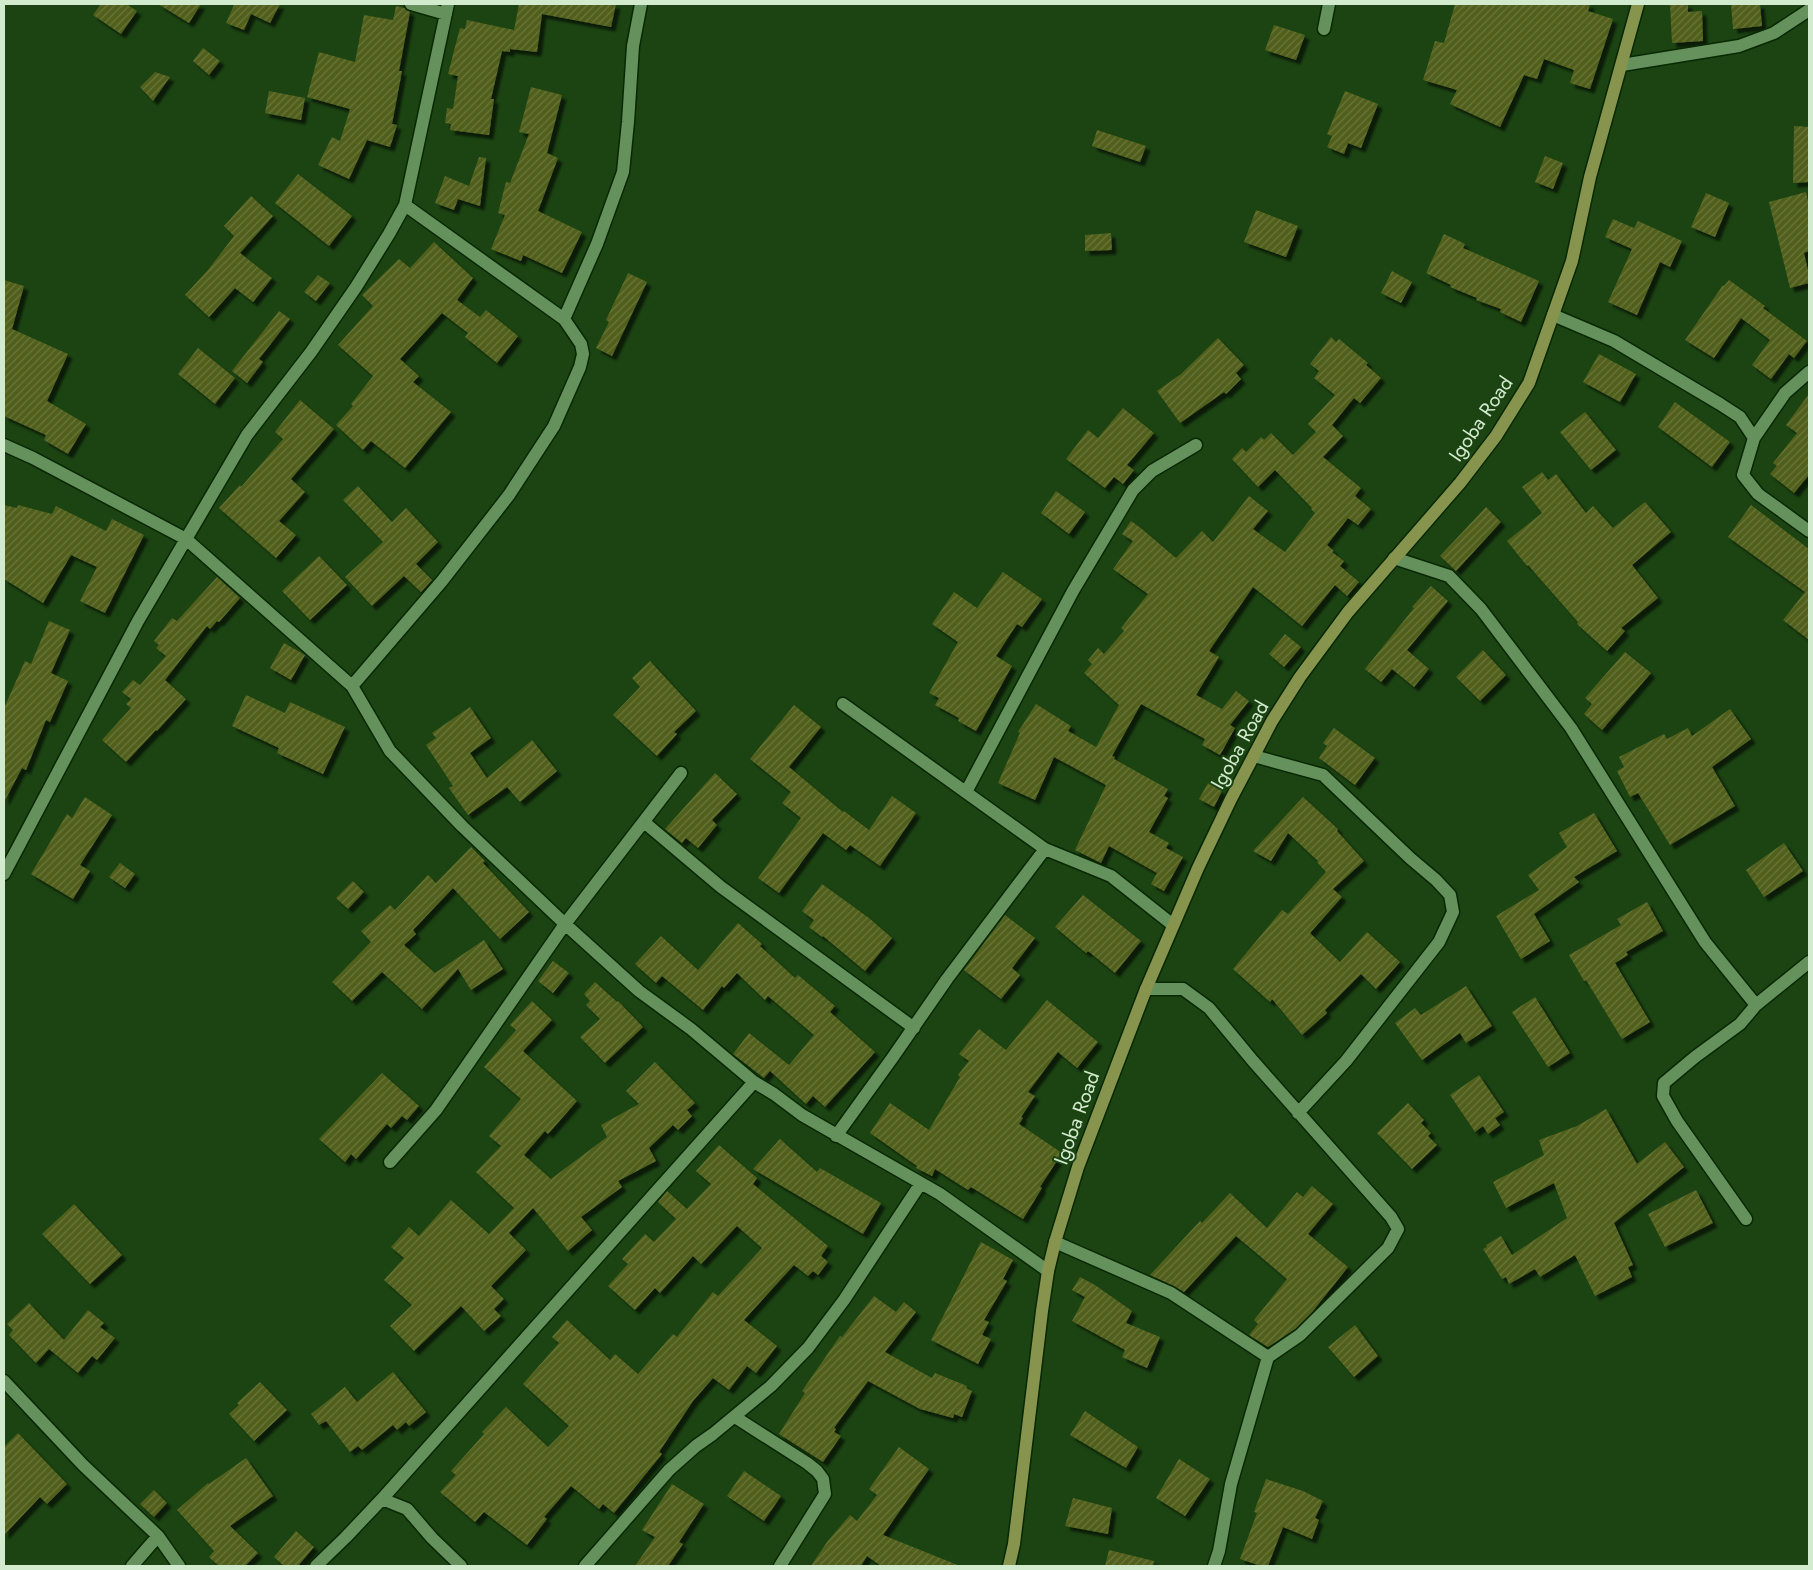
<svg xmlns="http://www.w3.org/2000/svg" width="1813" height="1570" font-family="Jost,sans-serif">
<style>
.building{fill:url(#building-hatch);filter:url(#shadow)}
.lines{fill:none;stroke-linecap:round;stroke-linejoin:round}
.street-casing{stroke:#092803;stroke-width:15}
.secondary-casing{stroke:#092803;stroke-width:15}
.street{stroke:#65915c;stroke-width:12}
.secondary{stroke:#86944d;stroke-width:12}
.labels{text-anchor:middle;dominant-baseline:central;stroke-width:4;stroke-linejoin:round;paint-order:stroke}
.street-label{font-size:20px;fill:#d2eacd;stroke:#1b4412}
</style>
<defs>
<pattern id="building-hatch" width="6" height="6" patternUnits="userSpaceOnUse" patternTransform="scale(1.25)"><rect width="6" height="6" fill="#515f1b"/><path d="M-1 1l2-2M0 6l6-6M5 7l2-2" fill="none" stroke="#69763b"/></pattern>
<filter id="shadow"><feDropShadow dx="4.5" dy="4.5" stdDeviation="1" flood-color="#0009"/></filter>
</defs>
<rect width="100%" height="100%" fill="#1b4412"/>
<path class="building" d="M101,4H126L137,11L121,34L93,15Z
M158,4H201L189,23Z
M231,4H280L270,23L251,14L244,30L226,23L234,5Z
M519,4H616L611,27L542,14L537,52L510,49V52L502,51L491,99H494L489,135L450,130L451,124L445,123L447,108L453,109L458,76L448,74L460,28L465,29L467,20L514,30Z
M1455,4H1590L1588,11L1613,19L1590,89L1570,83L1574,70L1544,59L1537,79L1524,75L1500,127L1450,104L1457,90L1423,80L1435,41L1444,43Z
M1670,4H1688V12L1702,11L1703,41L1672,43Z
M1731,4H1760L1762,26L1733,29Z
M396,6L404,8L410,12L399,71H402L392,124L397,125L390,147L367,140L349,179L318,165L332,137L340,141L350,109L307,97L319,52L355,62L364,15L393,20Z
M1274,25L1305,35L1296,60L1265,50Z
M203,48L220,61L209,75L193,61Z
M155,72L170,77L153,101L140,87Z
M531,87L562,95L547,153L558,158L538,211L582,232L562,273L523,255L521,261L491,249L505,215L498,213L506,182L510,183L529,134L519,132Z
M269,91L305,98L301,120L265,113Z
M1345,91L1378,104L1361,148L1348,143L1344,154L1327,147L1332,136L1327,134Z
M1794,126L1809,127V182L1793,183Z
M1097,130L1146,146L1140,162L1092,146Z
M1545,156L1563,163L1553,189L1535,182Z
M479,157L486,158L480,206L458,199L454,210L435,203L445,176L469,186Z
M298,174L352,216L329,246L275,203Z
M1806,192L1809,205V251L1804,253L1809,275V283L1790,288L1769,202Z
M1706,193L1729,203L1715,237L1691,227Z
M251,196L273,216L240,253L272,278L253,302L235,288L209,317L185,295L208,270L234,236L224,226Z
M1256,210L1298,226L1286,257L1244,242Z
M1613,219L1634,228L1638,221L1682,241L1670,267L1660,262L1637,315L1608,302L1632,249L1605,237Z
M1111,233L1112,250L1085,251V235Z
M1444,234L1465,244L1463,248L1539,281L1521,322L1500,312L1501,309L1476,300L1477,298L1450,287L1451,285L1426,273Z
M434,242L473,278L457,300L480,317L486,310L518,336L497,363L465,337L468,333L442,313L400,359L419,376L413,382L451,412L405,468L371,441L363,450L336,425L353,406L351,404L373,376L338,345L373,306L362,295L399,259L410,268Z
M1392,271L1412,282L1401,303L1381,293Z
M628,273L647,282L612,356L596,348L609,322L606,320Z
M318,275L330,283L316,301L304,292Z
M4,280L24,286L12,329L68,354L47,401L86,424L68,454L44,440L46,435L4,416Z
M1729,280L1765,306L1763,308L1807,341L1794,358L1789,354L1771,379L1752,365L1770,340L1741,318L1714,358L1685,340L1723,285L1724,286Z
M279,311L290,319L259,359L263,362L247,383L232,371Z
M1331,337L1336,342L1339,339L1368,363L1366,365L1381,378L1360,403L1354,398L1332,425L1343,436L1323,457L1361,488L1355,496L1371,509L1358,525L1348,518L1327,545L1334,551L1332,552L1344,561L1340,566L1359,582L1347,596L1335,585L1302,626L1253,587L1209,651L1219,657L1196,695L1222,709L1236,691L1249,701L1230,725L1235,728L1220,755L1202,745L1205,739L1141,704L1112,756L1115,757L1114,759L1168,789L1164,796L1168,798L1149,832L1169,843L1166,848L1183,857L1164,891L1151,884L1157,873L1109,846L1101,863L1075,850L1106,785L1054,757L1035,800L998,783L1020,733L1018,732L1036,704L1071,726L1068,731L1096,747L1119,705L1084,673L1092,664L1088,660L1098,648L1104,654L1124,631L1121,628L1148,594L1113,569L1133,541L1122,534L1131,521L1142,529L1176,558L1202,531L1213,542L1249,496L1268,511L1253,529L1285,552L1315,513L1311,509L1312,508L1275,470L1258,487L1232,459L1242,448L1246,452L1261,437L1264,440L1271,433L1293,455L1316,432L1308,424L1335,395L1314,378L1319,371L1310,364Z
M1218,338L1244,365L1236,373L1241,379L1226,394L1224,392L1180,423L1157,391L1181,374Z
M198,348L235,378L215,404L178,374Z
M1599,354L1636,374L1620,402L1583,382Z
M1809,394V475L1794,493L1770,474L1777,466L1773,463L1797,433L1786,425Z
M300,400L334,429L291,479L305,492L279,521L296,535L276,558L219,508L240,485L241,487L283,439L275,432Z
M1675,402L1730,442L1712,467L1658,427Z
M1123,408L1154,433L1127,465L1134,470L1123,484L1114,477L1105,488L1066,459L1088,430L1098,438Z
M1585,412L1616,450L1591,470L1560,432Z
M1542,472L1548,480L1556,474L1586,513L1593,506L1613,528L1645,502L1671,532L1632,565L1658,598L1621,628L1625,631L1607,651L1577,624L1578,622L1528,565L1527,566L1507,541L1542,513L1522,487Z
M358,486L392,522L406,508L438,542L416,564L432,580L421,592L404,576L372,606L345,577L383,542L343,500Z
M1056,491L1085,512L1069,534L1041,513Z
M4,505L17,508L18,505L52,514L56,506L106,531L112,519L144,535L105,613L80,601L97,567L71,555L43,603L4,579Z
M1751,505L1809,549V640L1783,620L1805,592L1728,537Z
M1486,507L1501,522L1456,571L1440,556Z
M319,556L347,585L310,620L282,591Z
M1003,572L1042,599L1022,627L1017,624L996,656L1012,666L976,731L958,721L959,718L935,705L939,698L929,693L958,642L932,624L954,592L977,608Z
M217,577L240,598L219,622L217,621L210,629L207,626L165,680L186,699L157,731L156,730L126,762L102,740L131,708L126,704L131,699L122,692L133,680L140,685L166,656L156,648L159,645L154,641L172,618L177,621Z
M1431,586L1448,601L1407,650L1429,669L1414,687L1392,669L1381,682L1365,669L1414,608L1412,607Z
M49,621L70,630L51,673L68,681L50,722L46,720L26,770L22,768L4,802V708L25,661L31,664Z
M1285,634L1301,647L1284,667L1269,654Z
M284,643L305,655L291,680L270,668Z
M1483,650L1506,675L1480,701L1456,677Z
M1625,652L1651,673L1602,730L1584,714L1592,704L1585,698Z
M650,661L696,711L674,732L677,734L657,756L613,715L640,687L632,678Z
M246,695L285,713L290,702L345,727L323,774L277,753L279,748L232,726Z
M794,705L821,727L789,767L843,812L844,811L869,830L892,796L916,813L880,866L850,845L846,850L823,833L779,893L758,878L801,818L782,803L791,792L750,759Z
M470,707L491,738L470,753L487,778L532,740L557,771L520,802L507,787L468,815L449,788L453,786L426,745L436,738L432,733Z
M1730,709L1751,739L1712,767L1735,806L1670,845L1638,793L1630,797L1617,771L1624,767L1619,757L1664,734L1667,739L1688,728L1692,736Z
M1334,728L1375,758L1355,785L1319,758L1327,746L1323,743Z
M715,773L737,794L712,820L717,825L698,848L686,838L682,843L665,829Z
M1208,783L1222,791L1214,807L1199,799Z
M85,797L112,815L80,865L90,871L73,899L31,874L67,814L72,818Z
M1303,797L1338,829L1337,831L1364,861L1333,889L1342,897L1310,933L1340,962L1367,932L1400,962L1376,989L1361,974L1325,1010L1327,1013L1302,1035L1272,999L1270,1002L1233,969L1282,910L1288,914L1326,872L1317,862L1318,861L1288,833L1271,861L1253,851Z
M1594,813L1617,851L1574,877L1579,882L1534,914L1550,941L1521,959L1496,916L1539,890L1528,875L1567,847L1559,833Z
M1784,843L1803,871L1764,897L1746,870Z
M471,847L485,861L483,863L529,912L500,939L453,888L413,930L416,934L404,945L435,973L484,940L503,969L471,990L458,969L422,1009L382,972L352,1001L332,982L371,942L361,931L390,905L395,910L428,875L436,883Z
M120,863L135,874L125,888L109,877Z
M353,881L364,892L348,909L336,898Z
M822,884L869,918L892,938L865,971L823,936L822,937L809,927L814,920L802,911Z
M1083,895L1141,941L1115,973L1088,951L1086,953L1055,927Z
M1647,902L1663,931L1626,952L1628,955L1615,963L1650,1022L1622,1039L1586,980L1584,981L1569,955L1621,925L1617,919Z
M1005,915L1035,938L1012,968L1020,975L1001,999L964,970Z
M738,923L762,944L760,946L795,978L798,975L835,1006L830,1012L875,1052L825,1107L813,1096L806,1104L770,1071L764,1078L733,1054L749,1033L789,1065L814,1035L768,996L765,1000L737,973L724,988L722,986L703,1010L662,976L656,983L635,964L661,936L698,970Z
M553,961L569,973L553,993L538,981Z
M595,982L617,1002L618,1001L643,1027L605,1063L580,1037L600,1019L586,1005L590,1001L584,994Z
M1466,986L1492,1026L1466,1043L1460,1033L1422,1060L1395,1023L1415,1008L1421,1015Z
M1535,997L1570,1053L1548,1067L1512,1012Z
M1047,1000L1098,1042L1077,1068L1058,1052L1028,1092L1035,1096L1021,1117L1023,1118L1019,1124L1062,1153L1040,1187L1042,1188L1023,1219L971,1187L968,1190L935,1169L932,1176L916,1168L917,1166L870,1133L890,1103L929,1130L960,1077L958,1075L969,1061L959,1054L979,1029L1006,1050Z
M532,1001L552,1020L523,1051L577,1101L548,1134L545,1131L524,1155L551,1179L607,1137L601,1125L639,1104L626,1091L655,1062L695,1103L687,1110L692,1116L678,1130L673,1125L649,1148L656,1161L618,1181L622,1187L581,1217L592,1230L568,1251L533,1208L509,1233L526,1250L491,1286L504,1299L494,1309L501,1316L484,1331L461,1306L414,1351L390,1326L412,1305L384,1280L404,1258L391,1247L409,1227L419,1236L451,1200L489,1234L514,1208L476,1172L501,1146L489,1136L521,1099L484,1067L516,1030L510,1025Z
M382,1073L419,1106L407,1120L402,1116L391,1128L387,1124L356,1159L351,1154L345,1162L319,1139Z
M1479,1075L1504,1112L1495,1118L1500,1125L1488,1134L1483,1126L1475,1132L1450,1095Z
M1408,1103L1424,1120L1421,1123L1431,1133L1428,1136L1437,1145L1412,1169L1377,1133Z
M1606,1109L1637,1164L1665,1142L1684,1167L1614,1223L1633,1265L1628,1267L1632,1277L1595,1296L1575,1255L1540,1277L1535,1269L1509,1284L1506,1277L1502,1279L1483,1249L1487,1247L1486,1245L1501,1236L1512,1255L1567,1218L1554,1183L1506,1208L1493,1182L1544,1155L1539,1140L1577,1126Z
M780,1139L817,1172L820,1168L881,1203L863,1234L753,1169Z
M719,1145L757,1178L753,1184L828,1246L821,1256L828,1262L818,1275L813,1271L808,1276L794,1265L744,1320L777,1346L756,1373L747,1366L729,1390L713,1378L693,1401L659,1452L662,1454L614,1513L603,1504L599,1509L571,1486L544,1517L547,1519L527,1545L484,1512L475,1522L440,1492L456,1475L451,1471L484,1434L482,1432L506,1407L548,1447L569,1426L523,1384L559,1343L552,1337L567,1320L610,1360L615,1354L638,1374L673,1334L677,1337L713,1292L718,1296L762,1248L737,1226L701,1264L693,1256L660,1293L655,1288L635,1310L608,1286L628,1264L622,1259L645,1234L654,1242L676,1219L658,1202L667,1191L687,1209L711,1184L696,1171Z
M1312,1186L1333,1204L1308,1234L1348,1267L1313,1311L1295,1329L1268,1347L1249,1335L1258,1324L1254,1320L1287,1279L1236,1236L1184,1292L1174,1286L1150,1275L1200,1221L1202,1223L1230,1193L1267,1228L1297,1192L1303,1197Z
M1696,1190L1713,1223L1665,1247L1648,1214Z
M74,1204L122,1255L90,1284L42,1234Z
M981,1242L1013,1260L1003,1279L1007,1281L984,1320L989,1322L982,1335L991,1339L978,1364L931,1340Z
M1080,1277L1095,1285L1132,1311L1126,1323L1160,1337L1147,1368L1122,1357L1125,1350L1072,1321L1085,1297L1072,1290Z
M874,1296L896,1312L904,1302L916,1312L885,1352L932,1378L935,1373L967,1386L966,1388L972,1391L962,1417L954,1414L953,1418L920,1409L868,1381L834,1428L836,1429L834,1432L841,1436L823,1462L779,1434L805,1393L802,1391L840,1336L842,1337Z
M29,1303L64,1340L88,1310L104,1323L100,1327L115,1338L97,1360L92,1356L78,1373L49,1349L36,1363L9,1335L13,1330L7,1324Z
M1355,1325L1378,1356L1354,1377L1328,1347Z
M393,1372L426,1412L409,1426L406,1422L397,1430L393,1425L362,1450L358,1446L350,1452L326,1421L319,1425L311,1414L345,1387L357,1402Z
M260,1382L287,1410L254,1441L229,1414L239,1405L237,1403Z
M1085,1411L1138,1447L1126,1468L1070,1435Z
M18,1433L67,1484L47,1504L40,1497L4,1535V1447Z
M899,1447L929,1469L883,1535L960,1566H881L867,1556L861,1566H811L827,1542L850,1515L857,1521L877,1495L869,1489Z
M246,1458L273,1496L230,1526L258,1553L245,1566H219L209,1557L214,1551L177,1510L208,1483L209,1484Z
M1179,1459L1210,1479L1185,1516L1156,1498Z
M744,1471L781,1496L764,1521L727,1496Z
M1266,1479L1303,1491L1323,1501L1315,1518L1319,1520L1312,1539L1283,1527L1268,1566H1261L1240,1559L1257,1513L1254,1512Z
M672,1484L704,1504L679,1542L683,1544L668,1566H635L655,1537L642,1530Z
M154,1490L167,1503L154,1517L140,1504Z
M1073,1498L1112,1508L1108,1534L1065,1526Z
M296,1531L314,1547L298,1566H284L274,1557Z
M1109,1550L1154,1561L1153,1566H1105Z"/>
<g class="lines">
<g class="street-casing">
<path id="street" d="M411,4L446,14
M1324,29L1329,4
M1622,65L1739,46L1774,33L1809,10
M405,205L564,319
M1553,315L1614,341L1720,404L1740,417L1754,438L1743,475L1758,494L1809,531
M1754,438L1785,393L1809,372
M4,445L33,458L186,539L352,686L390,751L462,826L565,924L639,991L691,1029L754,1082L774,1094L802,1115L940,1194L1048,1271
M1394,558L1449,576L1481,609L1571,728L1705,942L1756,1005L1740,1024L1695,1057L1664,1083L1663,1096L1677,1121L1746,1219
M352,686L442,581L509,495L554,426L580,367L583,354L581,344L564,319L597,244L623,172L628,122L633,46L641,4
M843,704L1045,849L1111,876L1173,925
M1254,756L1323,775L1410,858L1436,880L1450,895L1453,912L1439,942L1346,1061L1298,1113
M966,792L1073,591L1133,490L1152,471L1196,445
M644,822L721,887L914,1028
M4,874L138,621L247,435L311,352L356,287L389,234L405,205L448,4
M1756,1005L1809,962
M836,1136L893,1057L947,979L1045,849
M390,1162L436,1110L565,924L681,773
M1055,1242L1171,1293L1268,1357L1300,1335L1388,1248L1398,1229L1391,1217L1253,1061L1209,1008L1183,989H1146
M4,1381L83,1465L158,1536L179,1566
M735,1417L807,1463L817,1471L823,1479L825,1494L780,1566
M382,1499L754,1082
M132,1566L158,1536
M316,1566L346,1537L382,1499L407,1509L432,1538L461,1566
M585,1566L669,1470L696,1446L713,1434L771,1386L808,1348L844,1300L921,1183
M1214,1566L1219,1551L1231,1484L1268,1357"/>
</g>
<g class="secondary-casing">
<path id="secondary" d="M1009,1566L1014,1544L1042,1311L1048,1271L1055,1242L1078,1167L1146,989L1198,868L1231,799L1272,721L1300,677L1348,612L1460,483L1496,436L1529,383L1572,261L1590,177L1638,4"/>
</g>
<use href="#street" class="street"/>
<use href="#secondary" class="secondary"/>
</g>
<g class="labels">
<g class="street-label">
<text transform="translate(1481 419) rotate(-56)">Igoba Road</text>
<text transform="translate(1240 745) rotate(-61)">Igoba Road</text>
<text transform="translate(1077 1118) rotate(-70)">Igoba Road</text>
</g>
</g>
<rect width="1813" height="1570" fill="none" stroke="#d2eacd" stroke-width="10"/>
</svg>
